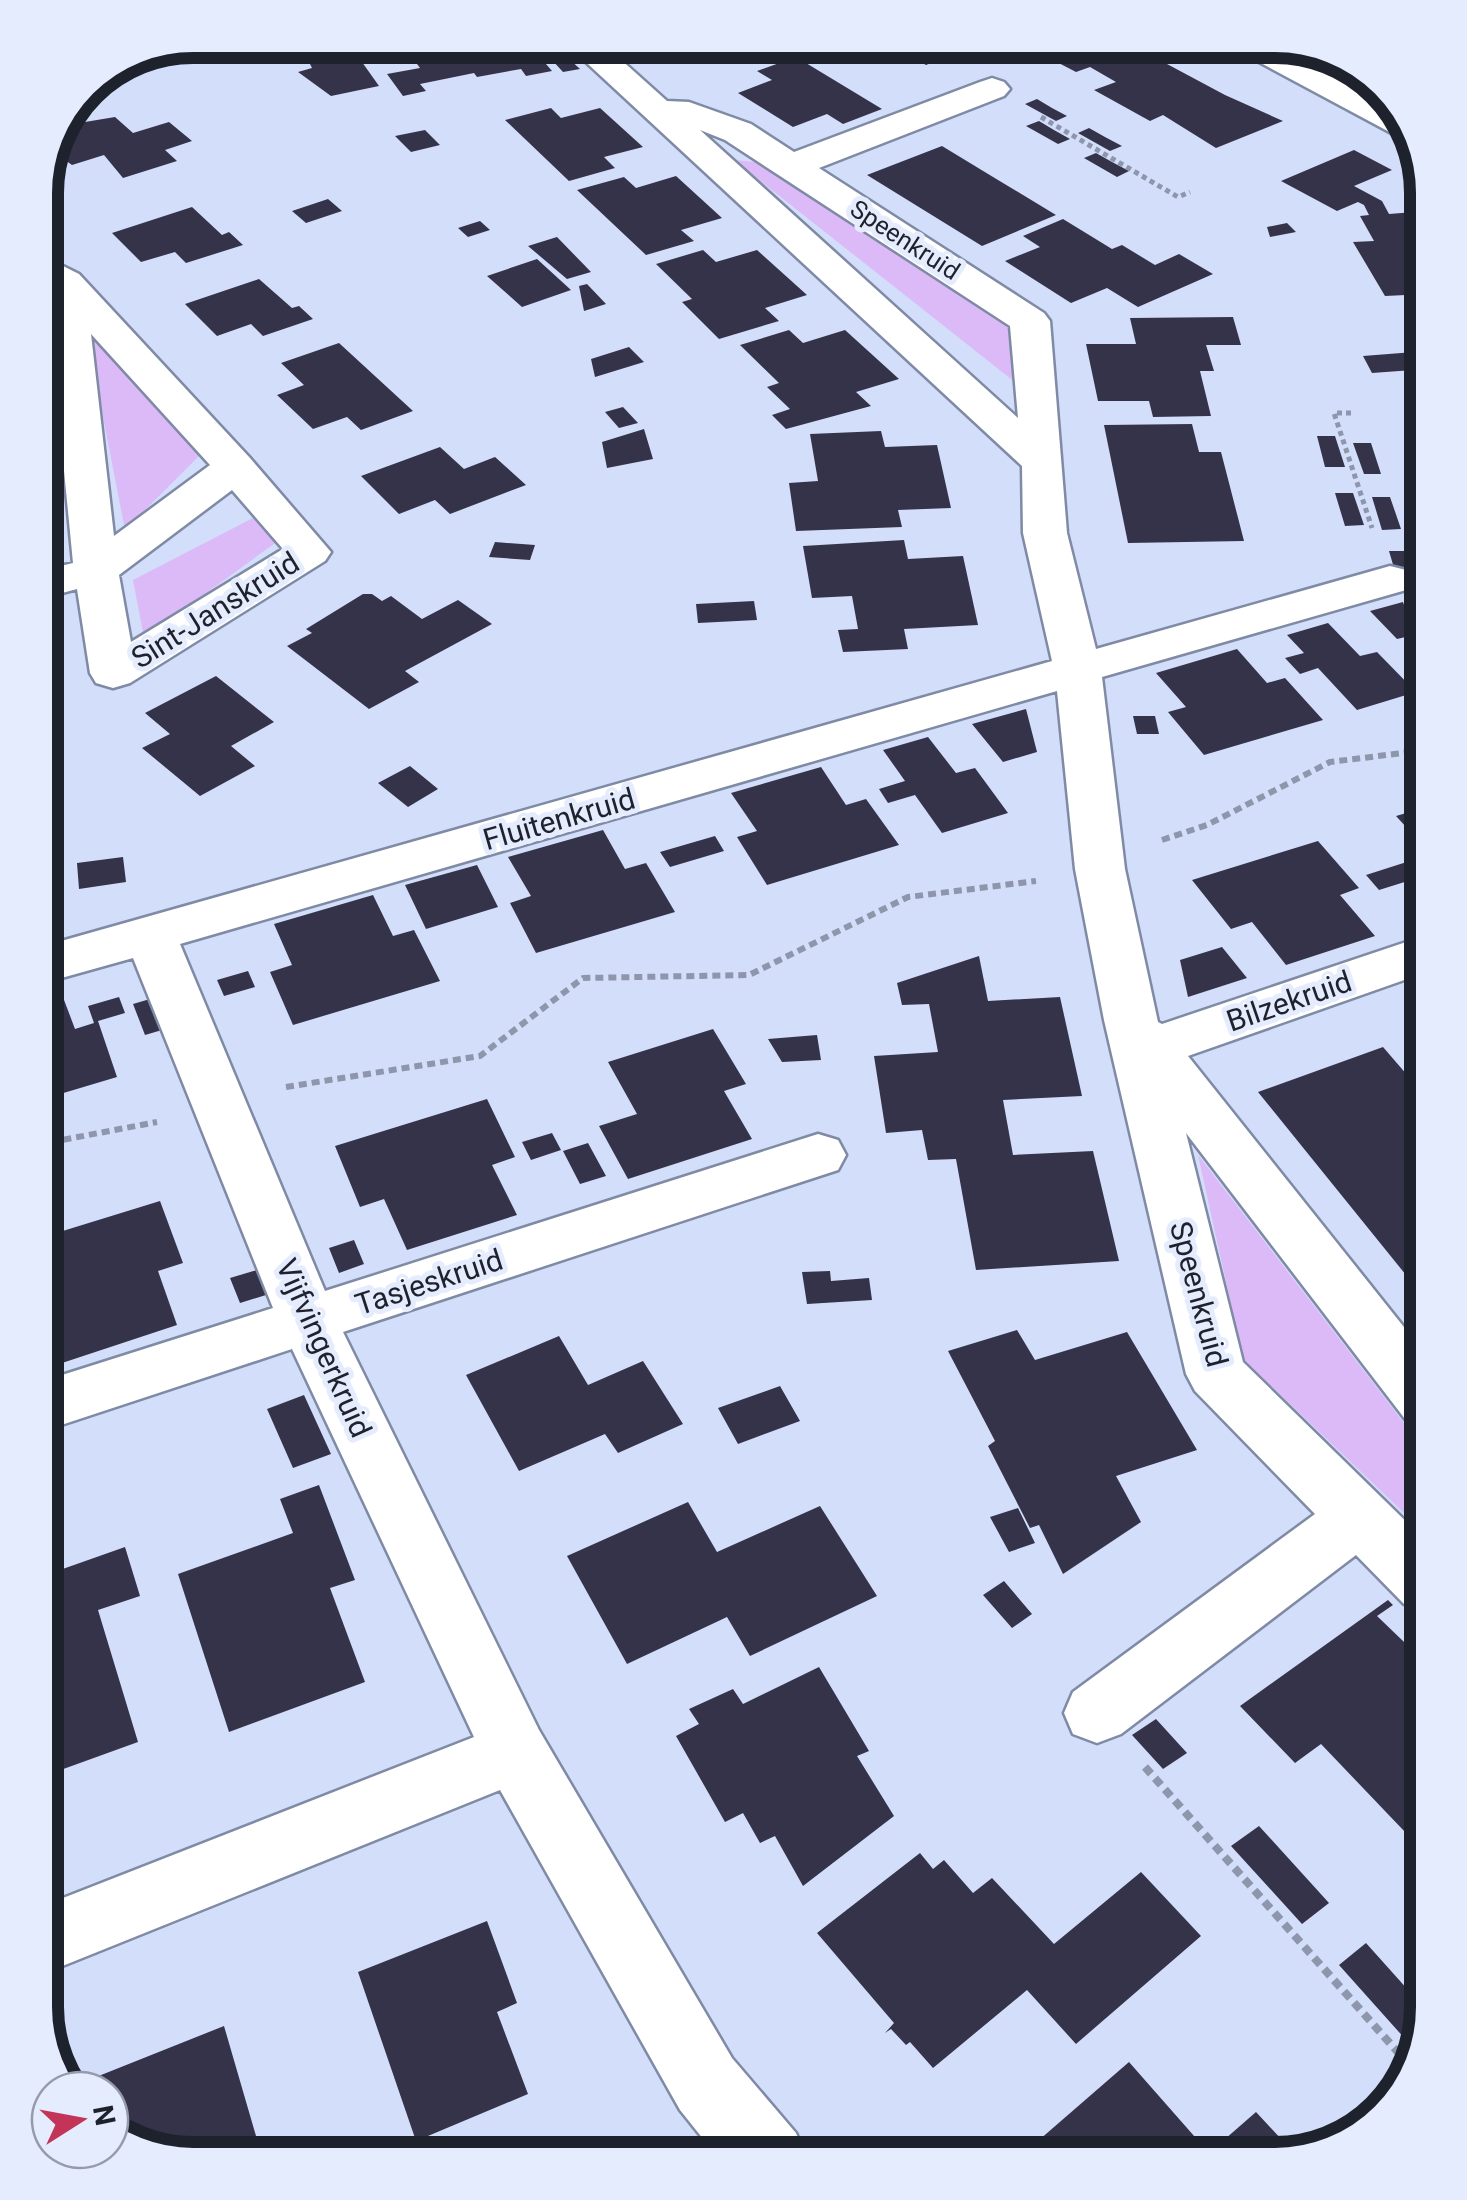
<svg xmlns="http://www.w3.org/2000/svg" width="1467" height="2200" font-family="Roboto,sans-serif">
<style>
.green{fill:#dbbaf7}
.building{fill:#35334a}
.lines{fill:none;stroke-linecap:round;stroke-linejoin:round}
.minor-casing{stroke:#7f8aa4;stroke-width:5}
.path-far2{stroke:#8e96ac;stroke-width:5;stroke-dasharray:5 4;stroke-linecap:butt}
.path-far1{stroke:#8e96ac;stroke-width:6;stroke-dasharray:8 5;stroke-linecap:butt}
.path{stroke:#8e96ac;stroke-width:8;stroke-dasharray:9 6;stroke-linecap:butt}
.minor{fill:#fff;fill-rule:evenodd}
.labels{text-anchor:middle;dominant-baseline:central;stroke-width:10;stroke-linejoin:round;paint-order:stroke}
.far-street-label{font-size:25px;fill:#1e222d;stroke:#e5ecfd}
.street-label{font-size:30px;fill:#1e222d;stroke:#e5ecfd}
.rim{fill:none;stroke:#1e222d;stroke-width:12}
</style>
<rect width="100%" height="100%" fill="#d3defb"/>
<path class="green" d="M247,40H284L112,73L147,59Z
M734,160L767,163L1013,323L1030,394Z
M83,314L203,452L125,530Z
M255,517L278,541L144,638L133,580Z
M1198,1155L1427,1453V1535L1243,1359Z"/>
<path class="building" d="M437,40H501L512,54L534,50L552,71L526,76L521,69L477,77L474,73L420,84L426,91L403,96L387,74L420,68L408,52L411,51L408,46Z
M1040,40H1118L1110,44L1125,52L1142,45L1173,61L1167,64L1225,95L1283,121L1216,148L1163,115L1150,121L1094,90L1116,82L1090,67L1076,72L1026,46Z
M956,47L962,51L926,65L912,57L929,51L936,55Z
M357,55L379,86L331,96L298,72L312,68L310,64Z
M567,57L580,69L563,72L552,60Z
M796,57L882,109L843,124L827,114L793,127L738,93L772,80L757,71Z
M1037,99L1052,108L1067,116L1056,121L1025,104Z
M551,108L561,118L600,108L643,147L604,157L615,168L569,181L505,120Z
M115,117L133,133L169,122L192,141L165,150L177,161L123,178L104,155L72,165L54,152L67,125Z
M1039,121L1054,130L1070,139L1058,144L1026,126Z
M1089,128L1105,137L1122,146L1110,151L1078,133Z
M425,130L440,145L411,152L395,136Z
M942,146L998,180L1056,215L982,246L867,175Z
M1354,150L1392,170L1354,186L1382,201L1389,214L1427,211V266H1420L1427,278V333L1406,295L1385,296L1353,242L1374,241L1360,216L1369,215L1364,205L1358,202L1337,211L1281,181Z
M1096,153L1112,162L1129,171L1117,177L1084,158Z
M676,176L722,218L681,230L694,241L646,255L577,190L624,177L636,188Z
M328,199L342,211L306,223L292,211Z
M192,207L222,235L229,232L243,245L186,263L175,252L141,262L112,233Z
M1063,219L1112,249L1122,245L1155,265L1179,254L1213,274L1138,307L1107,288L1071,303L1005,261L1040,247L1023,236Z
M480,221L490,230L468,237L458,228Z
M1287,223L1296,232L1270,237L1267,227Z
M557,237L591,272L567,279L528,246Z
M703,250L716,262L757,250L807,295L765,308L779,321L719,339L682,302L692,299L656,264Z
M537,259L571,290L522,307L487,276Z
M259,279L292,308L299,306L313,319L263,336L251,324L217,336L185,304Z
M587,284L606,304L584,311L579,286Z
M1233,317L1241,345H1206L1214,371H1200L1211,416L1153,417L1149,401H1098L1086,344H1136L1130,318Z
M789,330L803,343L845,330L899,379L856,392L871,406L786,429L772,415L790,409L767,387L779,383L740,345Z
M339,343L413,411L361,430L347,417L313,429L277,395L304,385L281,363Z
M629,347L644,362L595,377L591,359Z
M1427,351V369L1372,373L1363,356Z
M623,407L638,423L619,428L605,412Z
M1192,424L1199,452H1221L1244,541L1128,543L1104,425Z
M644,429L653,459L607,468L602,442Z
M881,431L885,447L937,445L951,508L898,510L902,527L796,531L789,483L818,481L810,434Z
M1317,436H1335L1345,467H1325Z
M1353,443H1371L1381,474H1364Z
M440,447L464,469L495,457L526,485L450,514L435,500L399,514L361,476Z
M1335,493H1353L1364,525L1345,526Z
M1372,497H1390L1401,529L1382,530Z
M904,540L908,559L963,556L978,625L904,629L908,649L843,652L838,630L858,629L852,596L812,598L803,546Z
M495,542L535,545L530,560L489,557Z
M1389,551H1407L1413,568H1394Z
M1413,581H1427V621L1418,599Z
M363,594H372L382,601L391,596L422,619L458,600L492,624L405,671L419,682L369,709L287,646L312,633L306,629Z
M754,601L757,620L698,623L696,604Z
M1403,602L1414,635L1397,639L1370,611Z
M1328,623L1360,656L1377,652L1416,692L1357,710L1318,668L1300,674L1285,658L1304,653L1287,635Z
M1237,649L1267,683L1285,678L1323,720L1204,755L1168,712L1186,707L1156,673Z
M216,676L274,722L231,746L255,766L200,796L142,748L170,734L145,713Z
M1026,709L1037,752L1003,762L972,724Z
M1133,716H1155L1159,734H1137Z
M928,737L956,773L975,768L1008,813L942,833L915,795L888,803L879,789L905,781L883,750Z
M410,766L438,789L408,807L378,783Z
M821,767L846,805L866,799L899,845L767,885L737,837L757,831L731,793Z
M1427,807V850L1396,816Z
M603,830L625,869L646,863L675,912L536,953L510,903L531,896L508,857Z
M715,836L724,851L670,867L660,852Z
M1318,841L1359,888L1340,895L1375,936L1286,965L1252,922L1231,929L1192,880Z
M123,857L126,882L79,889L77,863Z
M1416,859L1427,875L1379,890L1366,875Z
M477,865L498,907L426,929L405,885Z
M373,895L393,936L414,930L440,981L293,1025L270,972L292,965L274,924Z
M1222,947L1247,978L1188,997L1180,960Z
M979,956L988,1001L1060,997L1082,1096L1003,1100L1013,1155L1093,1151L1119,1261L976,1270L956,1159L928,1160L922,1130L886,1133L874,1056L938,1052L929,1004L902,1005L897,983Z
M248,971L255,987L224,996L217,980Z
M58,984L75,1029L94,1023L88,1006L119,997L125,1013L98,1021L117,1077L40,1100V989Z
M150,999L162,1030L145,1035L133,1004Z
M713,1029L746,1084L724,1091L752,1139L628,1179L599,1126L637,1114L608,1062Z
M817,1035L821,1060L782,1062L768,1039Z
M1383,1047L1427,1098V1301L1258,1092Z
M487,1099L515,1157L492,1165L517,1215L407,1250L384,1199L360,1207L335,1146Z
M552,1133L561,1150L531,1160L522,1142Z
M588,1143L606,1176L580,1184L563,1151Z
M160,1201L183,1263L158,1271L177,1325L59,1364L40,1308V1238Z
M354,1240L364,1264L339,1273L329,1248Z
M257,1270L266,1295L240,1303L230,1278Z
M830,1271L831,1281L869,1278L872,1300L807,1304L802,1272Z
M1017,1330L1035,1360L1127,1332L1197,1450L1116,1476L1141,1522L1063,1574L1039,1525L1030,1528L988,1446L995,1441L948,1351Z
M559,1336L588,1385L643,1361L683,1424L618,1453L605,1434L519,1471L466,1375Z
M780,1386L800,1421L738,1444L718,1408Z
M304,1395L331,1454L293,1468L267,1409Z
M319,1485L355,1580L330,1588L365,1682L229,1732L178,1574L293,1533L280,1499Z
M688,1502L717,1552L820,1506L877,1596L750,1656L727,1617L627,1664L567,1556Z
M1018,1508L1035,1543L1009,1552L990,1517Z
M125,1547L140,1596L98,1610L138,1742L44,1776L49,1799L40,1802V1577Z
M1004,1581L1032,1614L1012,1628L983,1595Z
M1388,1600L1393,1605L1377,1616L1427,1664V1855L1321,1744L1295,1763L1240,1706Z
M819,1667L869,1751L857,1756L894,1816L803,1886L775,1836L760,1843L743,1813L725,1822L676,1736L699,1724L689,1709L733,1689L743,1704Z
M1156,1719L1187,1753L1163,1769L1132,1735Z
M1259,1826L1329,1903L1302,1924L1231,1846Z
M920,1853L933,1869L944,1860L973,1893L992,1878L1054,1944L1141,1872L1201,1936L1076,2044L1027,1990L933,2068L910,2042L906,2045L891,2029L885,2033L894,2023L817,1933Z
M487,1921L517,2003L497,2012L528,2094L416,2141L358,1972Z
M1366,1943L1426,2010L1415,2050L1339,1965Z
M224,2026L263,2160H183L116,2139L110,2133V2090L66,2089Z
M1129,2062L1209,2153L1256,2112L1295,2154L1275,2160H1016Z"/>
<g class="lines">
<g class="minor-casing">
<path id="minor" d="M562,40H599L667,101L689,102L751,124L794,152L980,82L992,78L1004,82L1010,89L1004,96L819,168L1044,313L1050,321L1067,533L1096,649L1390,566L1406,570L1412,580L1406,590L1102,677L1125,869L1158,1022L1162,1024L1427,935V972L1188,1056L1427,1356V1426L1405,1419L1186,1133L1243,1362L1427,1542V1612L1404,1604L1356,1555L1121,1734L1097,1743L1073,1734L1064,1713L1073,1692L1315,1514L1195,1391L1186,1374L1104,1020L1075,869L1057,691L180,944L325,1291L818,1134L838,1140L846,1155L838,1170L343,1332L539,1730L732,2058L796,2133L807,2160H720L680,2110L500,1790L40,1975V1907L474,1737L292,1349L40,1432V1382L273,1308L133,958L40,984V947L1052,661L1023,533L1022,466ZM700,130L725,140L1010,326L1018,418Z
M1226,40H1270L1397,107L1407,117L1412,138L1397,136L1231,47Z
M59,264L79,274L250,458L331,552L325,561L130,683L113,688L96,683L90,673L77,589L40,599V571L73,563L46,285L40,277L45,268ZM91,334L210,465L114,536ZM232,490L283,549L131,642L119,575Z"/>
</g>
<path class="path-far2" d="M1041,117L1178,197L1190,192
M1351,413H1334L1372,528"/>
<path class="path-far1" d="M1162,840L1207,825L1330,762L1427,750
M286,1087L480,1056L583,978L749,975L908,897L1036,881
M40,1151L62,1140L157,1122"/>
<path class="path" d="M1145,1767L1411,2067"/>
<use href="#minor" class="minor"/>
</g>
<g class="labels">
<g class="far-street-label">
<text transform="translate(905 240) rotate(33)">Speenkruid</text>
</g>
<g class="street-label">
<text transform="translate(215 610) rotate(-32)">Sint-Janskruid</text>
<text transform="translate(559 819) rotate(-16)">Fluitenkruid</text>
<text transform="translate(1289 1001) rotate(-19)">Bilzekruid</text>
<text transform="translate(429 1282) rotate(-18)">Tasjeskruid</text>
<text transform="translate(1199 1294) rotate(75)">Speenkruid</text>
<text transform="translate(324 1348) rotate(66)">Vijfvingerkruid</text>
</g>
</g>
<path d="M0 0H1467V2200H0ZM193 58H1275A135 135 0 0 1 1410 193V2007A135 135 0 0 1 1275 2142H193A135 135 0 0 1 58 2007V193A135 135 0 0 1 193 58Z" fill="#e5ecfd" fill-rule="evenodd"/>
<path class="rim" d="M193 58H1275A135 135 0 0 1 1410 193V2007A135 135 0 0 1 1275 2142H193A135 135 0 0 1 58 2007V193A135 135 0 0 1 193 58Z"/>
<g transform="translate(80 2120) rotate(79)"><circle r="48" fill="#e5ecfd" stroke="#959baa" stroke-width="2.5"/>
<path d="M0-8L18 38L0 25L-18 38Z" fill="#c33459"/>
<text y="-15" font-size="28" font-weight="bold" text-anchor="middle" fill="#1e222d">N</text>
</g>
</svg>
